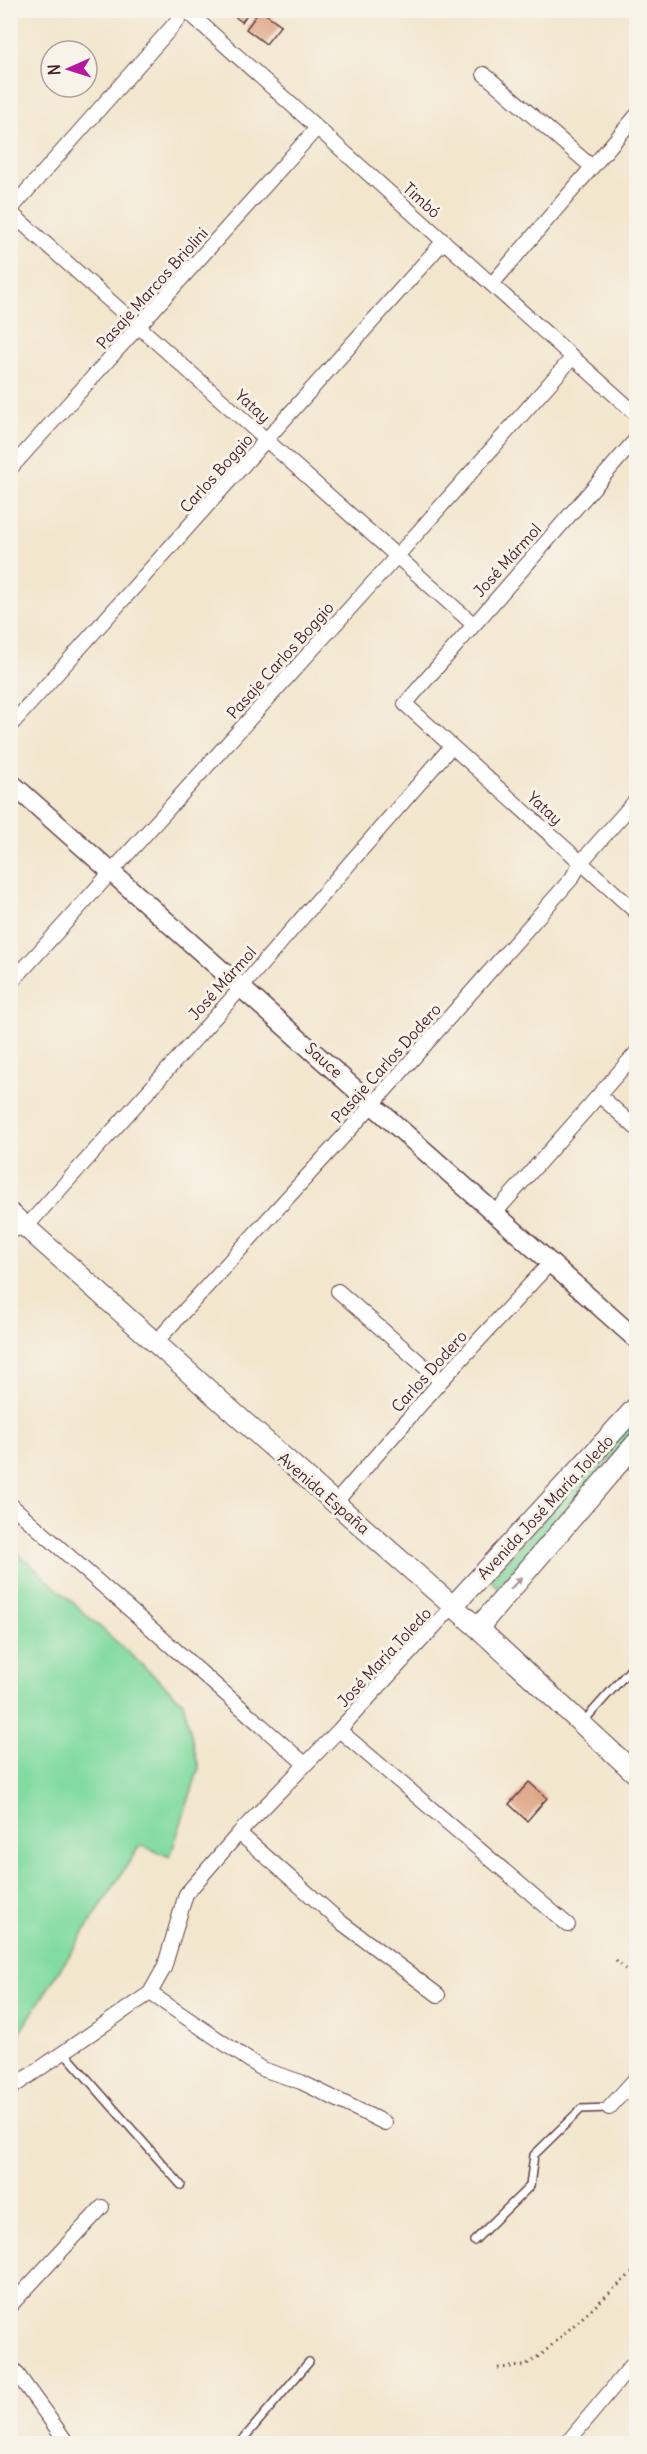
<svg xmlns="http://www.w3.org/2000/svg" width="647" height="2454" font-family="Delius,sans-serif">
<style>
.green{fill:#82dba0;stroke:#667d66;stroke-width:1.5}
.building{fill:#dc9c7b}
.lines{fill:none;stroke-linecap:round;stroke-linejoin:round}
.service-casing{stroke:#633d43;stroke-width:10}
.minor-casing{stroke:#633d43;stroke-width:16}
.tertiary-casing{stroke:#633d43;stroke-width:21}
.secondary-casing{stroke:#633d43;stroke-width:22}
.path{stroke:#633d43;stroke-width:3;stroke-dasharray:1.5 4.5;stroke-linecap:butt}
.service{stroke:#fff;stroke-width:7}
.minor{stroke:#fff;stroke-width:14}
.tertiary{stroke:#fff;stroke-width:18}
.secondary{stroke:#fff;stroke-width:20}
.oneway{fill:#ae9aa0}
.labels{text-anchor:middle;dominant-baseline:central;stroke-width:6;stroke-linejoin:round;paint-order:stroke}
.street-label{font-size:16px;fill:#4a1f2b;stroke:#f7f3e8}
</style>
<rect width="100%" height="100%" fill="#f7f3e8"/>
<filter id="ink" filterUnits="userSpaceOnUse"><feTurbulence type="fractalNoise" baseFrequency=".0167" numOctaves="2"/><feDisplacementMap in="SourceGraphic" scale="12" xChannelSelector="R" yChannelSelector="G"/><feConvolveMatrix kernelMatrix="1 2 1 2 8 2 1 2 1" color-interpolation-filters="sRGB"/></filter>
<filter id="wash" filterUnits="userSpaceOnUse"><feTurbulence type="fractalNoise" baseFrequency=".008" numOctaves="4" result="noise"/><feDisplacementMap in="SourceGraphic" scale="24" xChannelSelector="R" yChannelSelector="G"/><feGaussianBlur stdDeviation="1.35" result="paint"/><feColorMatrix in="noise" values="0 0 0 0 0 0 0 0 0 0 0 0 0 0 0 0 0 1.4 0 .05"/><feComposite in="paint" operator="in"/></filter>
<g filter="url(#wash)">
<rect width="100%" height="100%" fill="#f2e6cd"/>
<path class="green" d="M636,1414V1430L498,1587L490,1580Z
M10,1546L183,1702L199,1768L170,1857L140,1845L11,2046Z"/>
<g id="blocks">
<path class="building" d="M226,10H250L242,22Z
M260,10L281,25L266,44L246,29Z
M529,1782L547,1798L527,1821L509,1804Z"/>
</g>
</g>
<g filter="url(#ink)">
<use href="#blocks" fill-opacity="0" stroke="#633d43" stroke-width="1.5"/>
<g class="lines">
<g class="service-casing">
<path id="service" d="M583,1722L636,1663
M64,2052L181,2185
M474,2241L530,2186L534,2155L581,2109L609,2108
M239,2444L309,2362"/>
</g>
<g class="minor-casing">
<path id="minor" d="M186,10L636,414
M484,74L592,167
M10,210L178,20L181,10
M10,212L473,624
M492,284L636,116
M636,439L405,704L636,912
M10,469L317,128
M10,726L444,241
M10,984L397,556L573,357
M599,1095L636,1128
M495,1213L636,1053
M10,1231L26,1227L242,987L451,747
M338,1291L441,1381
M155,1343L373,1104L572,878L581,862L636,800
M335,1503L441,1381L551,1262
M10,1504L305,1764
M339,1730L568,1925
M239,1833L342,1923L438,1995
M150,1993L262,2069L301,2082L385,2123
M10,2089L150,1993L164,1968L186,1894L239,1833L339,1730L453,1606
M609,2108L636,2078
M10,2306L102,2207
M10,2364L68,2444
M566,2444L636,2360"/>
</g>
<g class="tertiary-casing">
<path id="tertiary" d="M10,782L636,1339"/>
</g>
<g class="secondary-casing">
<path id="secondary" d="M10,1213L335,1503L478,1628L636,1774
M453,1606L636,1407
M478,1628L636,1443"/>
</g>
<path class="path" d="M616,1960L636,1979
M498,2368L524,2366L542,2354L636,2269"/>
<use href="#service" class="service"/>
<use href="#minor" class="minor"/>
<use href="#tertiary" class="tertiary"/>
<use href="#secondary" class="secondary"/>
</g>
<defs><path id="oneway-solid" d="M-6-.8H1V-3.2L6.5 0L1 3.2V.8H-6Z" transform="scale(1.5)"/></defs>
<use class="oneway" href="#oneway-solid" transform="translate(516 1583) rotate(-49)"/>
</g>
<g class="labels">
<g class="street-label">
<text transform="translate(422 200) rotate(42)">Timbó</text>
<text transform="translate(152 288) rotate(-48)">Pasaje Marcos Briolini</text>
<text transform="translate(253 406) rotate(42)">Yatay</text>
<text transform="translate(216 473) rotate(-48)">Carlos Boggio</text>
<text transform="translate(507 560) rotate(-48)">José Mármol</text>
<text transform="translate(280 660) rotate(-48)">Pasaje Carlos Boggio</text>
<text transform="translate(545 808) rotate(42)">Yatay</text>
<text transform="translate(222 983) rotate(-48)">José Mármol</text>
<text transform="translate(324 1060) rotate(42)">Sauce</text>
<text transform="translate(386 1063) rotate(-48)">Pasaje Carlos Dodero</text>
<text transform="translate(429 1371) rotate(-48)">Carlos Dodero</text>
<text transform="translate(324 1493) rotate(41)">Avenida España</text>
<text transform="translate(545 1507) rotate(-47)">Avenida José María Toledo</text>
<text transform="translate(384 1657) rotate(-47)">José María Toledo</text>
</g>
</g>
<rect width="647" height="2454" fill="none" stroke="#f7f3e8" stroke-width="36"/>
<g transform="translate(69 69) rotate(267)"><circle r="28" fill="#f7f3e8" stroke="#b29e9c" stroke-width="1.5"/>
<path d="M0-4.5L10 22L0 15L-10 22Z" fill="#b5179e"/>
<text y="-9" font-size="16" font-weight="bold" text-anchor="middle" fill="#4a1f2b">N</text>
</g>
</svg>
